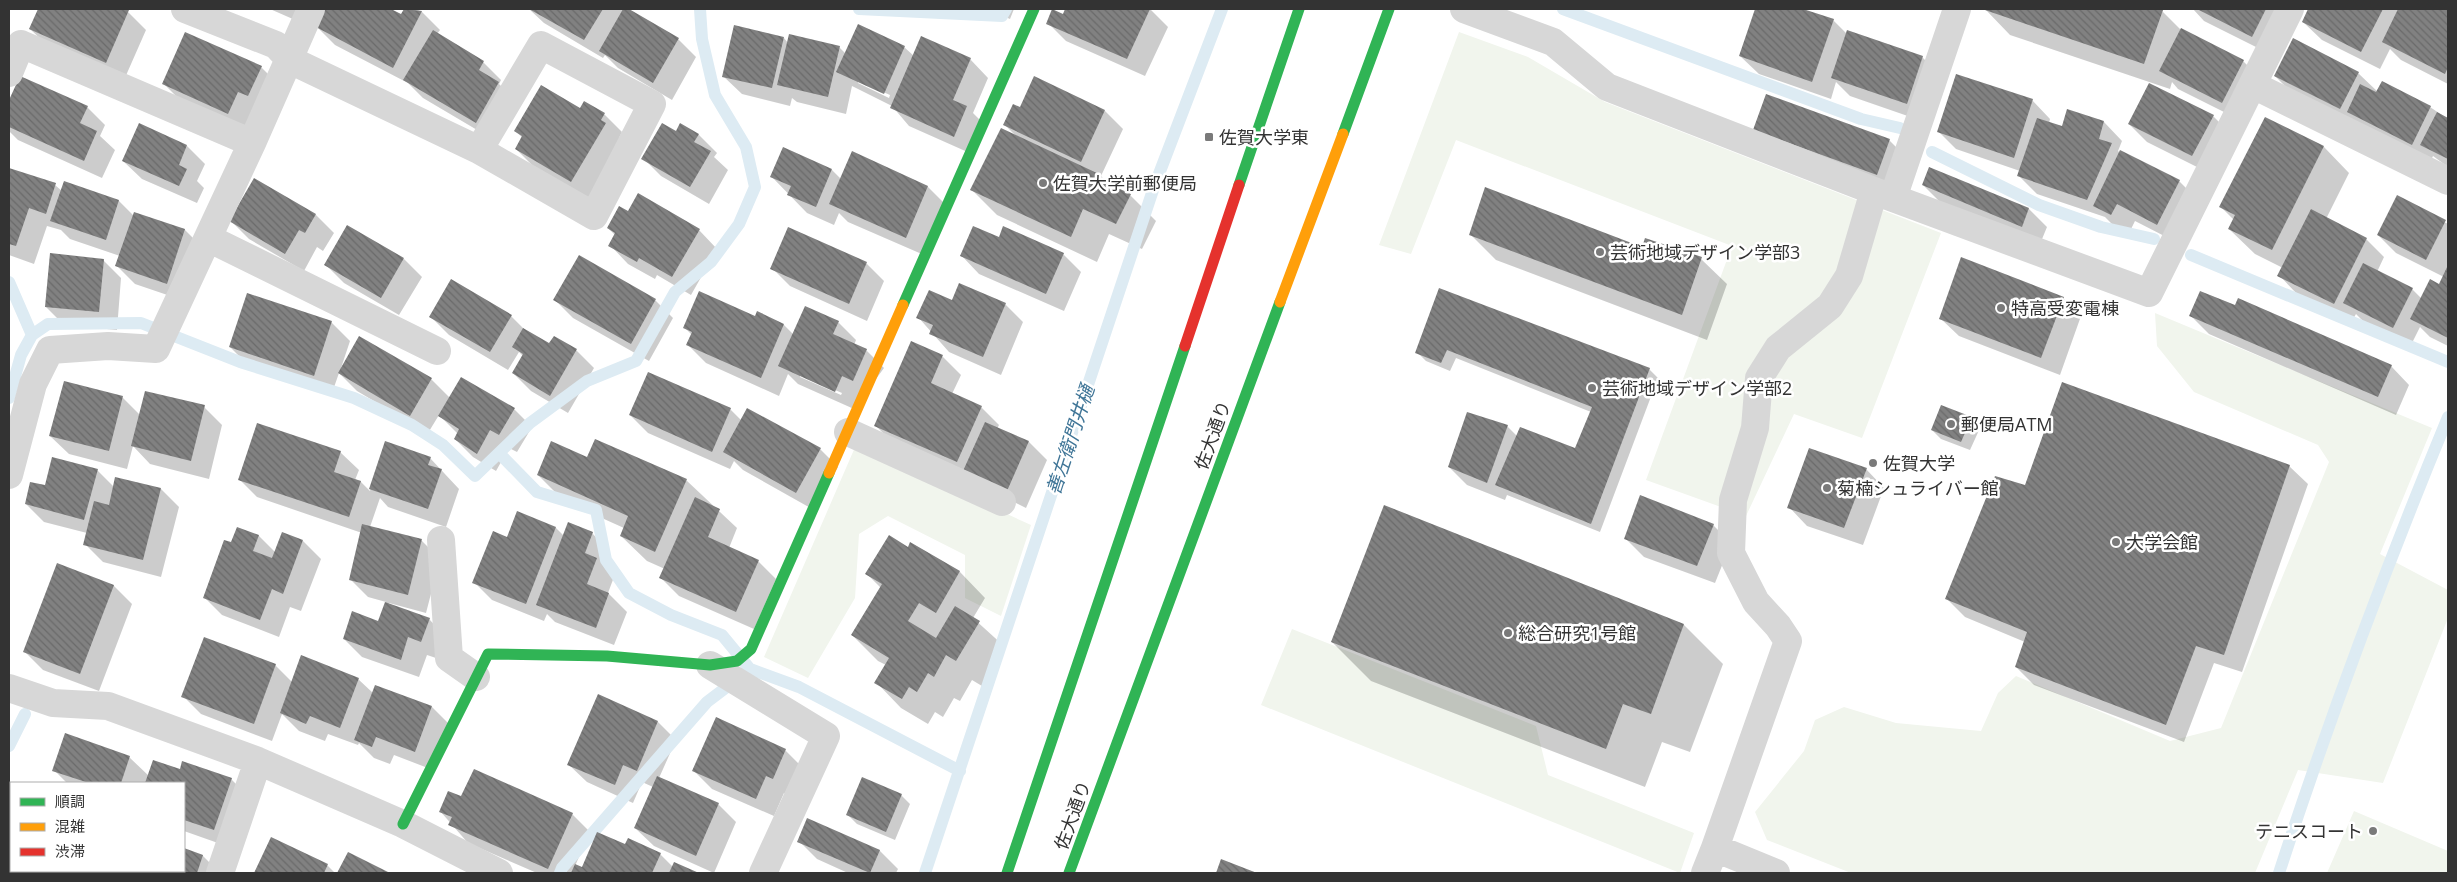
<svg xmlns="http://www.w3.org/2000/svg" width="2457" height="882" font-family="'Open Sans','Noto Sans JP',sans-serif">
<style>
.garden{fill:#f1f5ed}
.shadow{fill:#0003;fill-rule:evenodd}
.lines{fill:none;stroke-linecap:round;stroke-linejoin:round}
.stream{stroke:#ddebf3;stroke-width:12}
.building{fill:url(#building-back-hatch)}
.street{stroke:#d7d7d7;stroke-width:28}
.fast{stroke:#30b455;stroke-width:11}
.slow{stroke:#ff9f0a;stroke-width:11}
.jam{stroke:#e5322d;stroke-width:11}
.poi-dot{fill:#7a7a7a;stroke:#fff;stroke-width:2}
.labels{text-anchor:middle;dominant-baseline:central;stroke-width:5;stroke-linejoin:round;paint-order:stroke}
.poi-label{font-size:18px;fill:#333;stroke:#fff;text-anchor:start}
.street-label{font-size:18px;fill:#333;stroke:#fff}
.water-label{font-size:19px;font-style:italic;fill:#3f7597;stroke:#fff}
</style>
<defs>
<pattern id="building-back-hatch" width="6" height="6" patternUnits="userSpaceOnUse" patternTransform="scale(1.25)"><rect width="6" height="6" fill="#818181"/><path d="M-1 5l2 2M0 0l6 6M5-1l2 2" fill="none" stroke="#6a6a6a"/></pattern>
</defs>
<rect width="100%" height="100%" fill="#fff"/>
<path class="garden" d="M1459,32L1528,57L1605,102L1941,233L1862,438L1794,414L1746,516L1646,480L1732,246L1456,140L1411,254L1379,245Z
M2155,313L2432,428L2380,554L2448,590V618L2383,783L2298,770L2255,873H1851L1767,840L1755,812L1804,751L1815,720L1844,707L1896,723L1981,731L1998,693L2016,676L2170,741L2221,728L2329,462L2318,445L2194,392L2157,346Z
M856,445L1031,525L1001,616L965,598V555L888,516L859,534L855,598L808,678L764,657Z
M1292,629L1536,726L1548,775L1694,833L1680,873L1261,705Z
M2354,811L2448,851V873H2327Z"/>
<path class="shadow" d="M39,9H122L128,12L146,30L124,80L49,47L30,29Z
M270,9H319L311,27Z
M327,9H388L401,16L405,9H416L422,12L440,30L437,34L483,62L501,80L499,84L517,102L494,140L423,98L408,83L335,45L317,27Z
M529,9H628L678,39L696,57L672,100L618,68L605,55L603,58L544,23Z
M966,9H1014L1010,19L992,11L989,19Z
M1067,9H1150L1168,27L1145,76L1066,41L1048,23L1064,15Z
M1756,9H1799L1833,20L1847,34L1922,57L1940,75L1925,122L1850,96L1836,82L1831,99L1759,74L1740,56Z
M1985,9H2154L2162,11L2181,30L2243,61L2261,79L2240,120L2178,89L2172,82L2170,89L2010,35Z
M2193,9H2293L2270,54L2204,21Z
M2310,9H2448V84L2401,60L2390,49L2380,69L2322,40L2303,22Z
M784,38L788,43L839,47L846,54L904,47L914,56L970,59L988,78L973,113L985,125L972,154L909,126L892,106L852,86L846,114L797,102L792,98L790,106L742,94L723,76ZM858,81L890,95L889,98L858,83Z
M261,67L279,85L247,131L182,102L164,84Z
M2358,73L2378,92L2382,83L2430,107L2448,119V167L2433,156L2430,162L2293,94L2275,76Z
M20,78L87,107L105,125L100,136L115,150L102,178L18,140L9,131V103Z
M1767,96L1889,140L1907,158L1895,192L1773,148Z
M2032,100L2050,119L2049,123L2063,128L2068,111L2104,122L2122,141L2118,151L2120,153L2179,181L2197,199L2176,242L2135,221L2129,233L2112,224L2105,217L2037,194L2019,176L2020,171L1956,149L1938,131Z
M580,110L604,114L622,132L619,138L623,142L589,199L534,167L516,149L523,138L515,131Z
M1105,111L1123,129L1101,176L1111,186L1130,195L1156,221L1142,249L1109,234L1097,262L997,215L971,189L1015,135L1005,125Z
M2213,116L2231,134L2211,174L2147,142L2129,124Z
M2265,118L2324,147L2349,173L2326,219L2366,239L2384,257L2377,272L2412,289L2422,299L2440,285L2444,277L2396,253L2378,235L2397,197L2448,224V346L2430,337L2420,327L2411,345L2363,321L2356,314L2352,321L2297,294L2279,275L2283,268L2255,254L2229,229L2234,220L2221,207Z
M680,124L699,135L717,153L714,157L728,170L709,204L661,176L643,158L676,133Z
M139,125L187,146L205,164L197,181L204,188L197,203L142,179L123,161Z
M852,153L928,187L946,205L924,255L848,222L839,213L834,225L807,213L771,176L832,170L841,179Z
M1930,168L2029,209L2047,227L2040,244L1941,203L1923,185Z
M9,169L55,185L62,191L64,183L119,201L134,216V214L185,230L203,248L185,301L135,284L117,266L120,256L70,239L61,230L47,226L34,264L9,255Z
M255,180L316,215L334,233L323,251L317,247L304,271L249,239L231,221Z
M639,195L699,230L717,249L691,295L657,275L655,279L628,264L610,245L615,235L608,228L629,213Z
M1470,234L1643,248L1701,259L1727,284L1707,340L1496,260Z
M999,239L1063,254L1081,272L1064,311L979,274L961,255Z
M404,259L422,277L399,315L344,283L326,265Z
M103,260L121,278L117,330L64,325L46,307Z
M866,263L884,281L867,321L790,286L772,268Z
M1440,289L1649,369L1658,378L1600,532L1507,495L1505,500L1467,485L1449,467L1507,426L1517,436L1576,449L1591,412L1456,358L1450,371L1426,361L1417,352Z
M2063,298L2081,316L2060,375L1959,336L1940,318Z
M555,300H655L673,318L649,361L573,318Z
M952,302L1005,304L1023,322L1001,375L949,352L918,317Z
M511,316L526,331L550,345L554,337L576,350L594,368L568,413L531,391L513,373L523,356L519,352L508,370L449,335L431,317Z
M2191,316L2391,366L2409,385L2396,415L2209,334Z
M756,318L784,325L794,335L838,322L856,340L854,345L866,350L884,368L854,409L798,384L788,374L779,396L706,363L688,345L692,335L684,327ZM800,375L842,393L841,395L800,377Z
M331,322L350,341L341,368L431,379L450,398L514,409L532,427L517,452L509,448L496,471L473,457L455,439L458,434L439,415L428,433L357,391L339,373L332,393L248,365L230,347Z
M911,343L943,357L961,375L952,394L981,407L999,425L997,429L1029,442L1047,460L1026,508L893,443L875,425Z
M122,397L140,415L204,407L222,425L209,479L150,464L133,446L127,469L69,454L50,436Z
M730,409L742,421L820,449L838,467L814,510L743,470L734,461L730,469L648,433L630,415Z
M1971,418L1980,428L1970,450L1941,439L1932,430Z
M386,442L430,458L459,489L446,527L388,507L380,498L370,527L422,541L440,559L426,613L389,603L388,605L429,619L447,638L439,659L427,655L419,677L362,657L344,639L379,622L386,602L368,597L350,579L362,533L257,497L239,479L340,452L359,470L355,480L361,482L370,491Z
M587,459L686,480L737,528L729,548L758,561L776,579L754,629L679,596L661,578L665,569L647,561L621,536L624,528L564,501L538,475Z
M2289,466L2308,484L2242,672L2214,663L2184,742L2034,685L2016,667L2025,642L1965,617L1947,599L2026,487Z
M1866,469L1884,488L1863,545L1807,526L1789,507Z
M97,470L114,487L116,478L161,489L179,507L161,577L103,562L85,544L87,533L44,522L26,504L46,486Z
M1385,506L1684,625L1723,664L1690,752L1662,742L1645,787L1371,681L1332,642Z
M518,513L556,528L564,536L592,533L610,552L604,567L614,577L608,593L627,612L614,645L555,622L547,614L544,621L492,600L474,582L508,538Z
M1713,525L1731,543L1715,583L1644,557L1626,539Z
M238,528L259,536L276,553L303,541L321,559L301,611L290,607L279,637L222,615L204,597Z
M911,543L960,572L985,598L973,618L1005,647L982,686L972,680L960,701L954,698L943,717L935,712L928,724L901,708L876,682L886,665L878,661L852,635L881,588L867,574L908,549Z
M57,564L114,586L132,604L99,691L43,670L25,652Z
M275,665L292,682L358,679L373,693L376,686L432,707L450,725L433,770L394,755L390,764L374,758L359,743L358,745L328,734L325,741L299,731L282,714L272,741L201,714L183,696Z
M599,696L658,722L676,740L659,778L718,804L736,822L714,873L654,846L635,828L653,787L642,782L633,803L587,782L568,764Z
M785,750L803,768L791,797L784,793L774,816L712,789L694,771Z
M129,757L149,776L181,771L231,779L249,797L232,848L184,831V783H67L54,770Z
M901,795L910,804L895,840L857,824L848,815Z
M462,798L572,814L590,832L575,866L582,869L626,845L660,854L673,867L674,864L696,873H537L468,843L440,811Z
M808,820L880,851L898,869L896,873H848L817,859L799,841Z
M271,839L327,865L335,873H255Z
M184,850L203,856L220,873H60L53,871H184Z"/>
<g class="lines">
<path class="stream" d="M859,9L1002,16L1006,9
M1563,9L1861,119L1900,128
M1932,152L2039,205L2101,227L2154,239
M2191,255L2448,362
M9,282L32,335
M9,398L21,355L32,335L48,324L141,323L240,362L354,398L412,425L443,445L475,476L530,423L587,381L636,361L675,292L711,262L739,224L755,187L746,147L715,95L702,39L700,9
M499,453L537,492L596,510L606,560L629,593L671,615L722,635L750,669L799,687L960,771
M9,746L25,714
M560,873L562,868L707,702L736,680
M925,873L1154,187L1222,9
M2279,873C2329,719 2386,567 2448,417"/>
</g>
<path class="building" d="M38,9H125L129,10L106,63L29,29Z
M325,9H391L401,14L404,9L422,11L393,68L316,27Z
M529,9H603L584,40Z
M623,9H629L679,38L653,83L599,51Z
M1052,9L1063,14L1065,9H1150L1127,59L1046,24Z
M1755,9H1803L1834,19L1812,82L1739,56Z
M1982,9H2158L2163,10L2144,64Z
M2197,9H2266L2252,37Z
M2308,9H2383L2361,52L2302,22Z
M2398,9H2448V67L2445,74L2382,42Z
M858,24L905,46L884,94L836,72Z
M734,25L784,37L772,88L722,77Z
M2181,28L2244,60L2222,103L2159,71Z
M433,30L484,61L479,70L499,82L476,123L403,80Z
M1847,30L1923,56L1907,104L1831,78Z
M185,32L262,66L248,96L238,92L228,114L162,84Z
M789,34L840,46L828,97L777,85Z
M921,36L971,58L953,100L967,106L954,137L890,108Z
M2293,38L2359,72L2340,109L2274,76Z
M1956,74L2033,99L2014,158L1937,132Z
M20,76L88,106L80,123L97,131L84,161L9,127V100Z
M1034,76L1105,110L1081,162L1003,125L1013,104L1020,107Z
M2382,81L2431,106L2412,145L2347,112L2360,84L2376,92Z
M2149,83L2214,115L2192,156L2128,124Z
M541,85L580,108L584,101L605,113L601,120L606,123L571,182L515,149L522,136L514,131Z
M1766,94L1890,139L1877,175L1753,130Z
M2067,109L2104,121L2099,139L2112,143L2087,200L2017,176L2037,118L2062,126Z
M2437,112L2448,118V159L2420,145Z
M2265,117L2324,146L2272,250L2228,229L2235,215L2219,207Z
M139,123L187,145L179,165L187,169L179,186L122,161Z
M662,123L676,131L680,123L699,134L694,142L711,151L690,187L641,159Z
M1001,128L1101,175L1100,180L1131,194L1116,224L1083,209L1071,237L970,190Z
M783,147L832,169L816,207L787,195L791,186L770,177Z
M2120,150L2180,180L2157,225L2117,204L2111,215L2093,206Z
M852,151L928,186L906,238L829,204Z
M1929,167L2029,208L2022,227L1922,185Z
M9,168L56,183L46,214L29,208L16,246L9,244Z
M254,178L316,214L305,233L299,230L285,254L229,221Z
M64,181L119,200L106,240L50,221Z
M1485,187L1642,247L1645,238L1702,257L1682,315L1469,235Z
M638,193L700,229L672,277L639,258L637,262L608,246L615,233L607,228L619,206L628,211Z
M2397,195L2446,220L2426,260L2377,235Z
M2311,209L2367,238L2334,304L2277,276Z
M134,212L185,229L167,284L115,266Z
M347,225L404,258L381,298L324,265Z
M973,226L999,237L1003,226L1064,253L1046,294L960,256Z
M788,227L867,262L849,304L770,269Z
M50,253L104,259L99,312L45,307Z
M579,255L656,299L631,344L553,300Z
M1961,257L2064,297L2041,358L1939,319Z
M2363,263L2413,288L2393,328L2343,303Z
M2448,265V338L2410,319L2430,279L2439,284Z
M451,279L512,315L490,352L429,317Z
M959,283L1006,303L983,357L929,334L933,325L916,318L929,290L952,300Z
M1439,288L1650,368L1591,524L1495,485L1520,427L1575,448L1592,407L1447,350L1441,363L1415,353Z
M699,291L755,316L757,311L784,324L761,378L686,345L692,332L683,328Z
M2200,291L2235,305L2238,298L2392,365L2378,397L2189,316Z
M247,293L332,321L314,376L229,347Z
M805,306L839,321L833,334L867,349L853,381L842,376L835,392L778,366Z
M523,328L549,343L554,336L577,349L550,396L512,373L523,354L512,347Z
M359,336L432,378L410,416L338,373Z
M911,341L943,355L931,383L982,406L957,462L874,426Z
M648,372L731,408L712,452L629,415Z
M461,377L515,408L499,435L490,430L477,454L454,439L459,429L438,416Z
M64,381L123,396L109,451L49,436Z
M2062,382L2290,465L2224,655L2196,646L2166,725L2015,667L2027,632L1945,599L1995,476L2025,485Z
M145,391L205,405L191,461L131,446Z
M1941,405L1972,417L1961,442L1931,430Z
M747,408L821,448L796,493L723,452Z
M1467,412L1508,425L1487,483L1448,467Z
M985,422L1029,441L1007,491L963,471Z
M257,423L341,451L334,472L361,481L349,517L238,480Z
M595,439L687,479L655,552L620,536L628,516L537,475L551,441L587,457Z
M385,441L431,457L428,465L442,469L428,509L369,489Z
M1809,448L1867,468L1844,528L1787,508Z
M52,457L98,469L84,520L25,504L30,482L45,485Z
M115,477L161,488L143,560L83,545L94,501L109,505Z
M1640,495L1714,524L1697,566L1624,539Z
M695,497L720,509L708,537L759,560L736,612L659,578Z
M1384,505L1684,624L1651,714L1623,704L1606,749L1331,642Z
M517,511L556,527L526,604L472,583L493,531L507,537Z
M568,522L593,532L585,553L597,558L587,584L609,593L596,628L536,605Z
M362,524L422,539L408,595L349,580Z
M237,527L259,535L253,551L272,558L282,532L303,540L283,594L272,589L260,620L203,598L224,540L231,542Z
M889,535L908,547L910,542L960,571L936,613L919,603L908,621L936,638L955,606L980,621L956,661L946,655L934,677L928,673L917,692L909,687L902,699L874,683L889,658L851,635L882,584L865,574Z
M57,563L114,585L80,674L23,652Z
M385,602L430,618L421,642L408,637L401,660L343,639L352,611L378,621Z
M204,637L276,664L254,724L181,697Z
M301,655L359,678L340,728L310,716L306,724L280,713Z
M375,685L432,706L415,752L376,737L372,747L354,740Z
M598,694L658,721L637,771L623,765L615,785L567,765Z
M716,717L786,749L773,779L766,776L756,799L692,771Z
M65,733L130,756L121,783H89L52,771Z
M153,760L180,769L182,761L232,778L214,830L184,820V783H145Z
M474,769L573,813L548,869L448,825L452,817L439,812L448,791L461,796Z
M657,776L719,803L696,856L634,828Z
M862,777L902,794L886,832L846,815Z
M807,818L880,850L870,873L797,842Z
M597,832L625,844L628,838L661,853L652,873H571L575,864L582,867Z
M271,837L328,864L324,873H254Z
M184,848L203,855L197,873H118L112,871H184Z
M348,852L388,872L387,873H337Z
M1221,859L1257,873H1216Z
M674,862L699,873H669Z"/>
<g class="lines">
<path class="street" d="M185,9L276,45L290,60L479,150L594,216L652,104L541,45L479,150
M1464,9L1553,42L1607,87L1874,191L2149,293L2290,9
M9,73L21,44L252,143
M2253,85L2448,181
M1893,198L1957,9
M208,238L437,351
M848,432L1002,502
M9,475L33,384L50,350L108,346L156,349L252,143L311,9
M441,540L449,658L476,677
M710,665L826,736L763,873
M9,688L53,703L108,706L258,761L403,824L499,873
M1715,848L1788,641L1778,626L1756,602L1731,553L1733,500L1755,428L1759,378L1778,348L1830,306L1849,276L1874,191
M220,873L258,761
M1705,873L1715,848L1776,873"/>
<path class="fast" d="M1343,134L1389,9
M1239,185L1299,9
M903,305L1034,9
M403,824L488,654L607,656L710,665L737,661L751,649L829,473
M1007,873L1185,346
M1069,873L1280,302"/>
<path class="slow" d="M1280,302L1343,134
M829,473L903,305"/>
<path class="jam" d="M1185,346L1239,185"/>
</g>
<g class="poi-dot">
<rect x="1204" y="132" width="10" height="10" rx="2.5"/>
<circle cx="1043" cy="183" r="5"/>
<circle cx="1600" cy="252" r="5"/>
<circle cx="2001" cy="308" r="5"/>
<circle cx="1592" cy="388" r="5"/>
<circle cx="1951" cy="424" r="5"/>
<circle cx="1873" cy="463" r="5"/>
<circle cx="1827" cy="488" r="5"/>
<circle cx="2116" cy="542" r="5"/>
<circle cx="1508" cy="633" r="5"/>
<circle cx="2373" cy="831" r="5"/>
</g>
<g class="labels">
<g class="poi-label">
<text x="1219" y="137">佐賀大学東</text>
<text x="1053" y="183">佐賀大学前郵便局</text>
<text x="1610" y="252">芸術地域デザイン学部3</text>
<text x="2011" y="308">特高受変電棟</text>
<text x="1602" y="388">芸術地域デザイン学部2</text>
<text x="1961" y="424">郵便局ATM</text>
<text x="1883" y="463">佐賀大学</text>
<text x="1837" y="488">菊楠シュライバー館</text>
<text x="2126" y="542">大学会館</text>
<text x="1518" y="633">総合研究1号館</text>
<text x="2363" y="831" text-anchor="end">テニスコート</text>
</g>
<g class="street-label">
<text transform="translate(1212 435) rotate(-70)">佐大通り</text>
<text transform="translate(1072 815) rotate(-70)">佐大通り</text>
</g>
<g class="water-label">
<text transform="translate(1070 440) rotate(-72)">善左衛門井樋</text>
</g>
</g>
<rect width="2457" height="882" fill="none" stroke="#333333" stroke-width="20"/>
<rect x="10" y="782" width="175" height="90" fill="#ffffff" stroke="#adadad"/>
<rect x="20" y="798" width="25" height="8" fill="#30b455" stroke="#adadad"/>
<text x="55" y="807" font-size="15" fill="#333333">順調</text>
<rect x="20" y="823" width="25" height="8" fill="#ff9f0a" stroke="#adadad"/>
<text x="55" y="832" font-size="15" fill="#333333">混雑</text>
<rect x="20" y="848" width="25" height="8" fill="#e5322d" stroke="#adadad"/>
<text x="55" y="857" font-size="15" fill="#333333">渋滞</text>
</svg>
